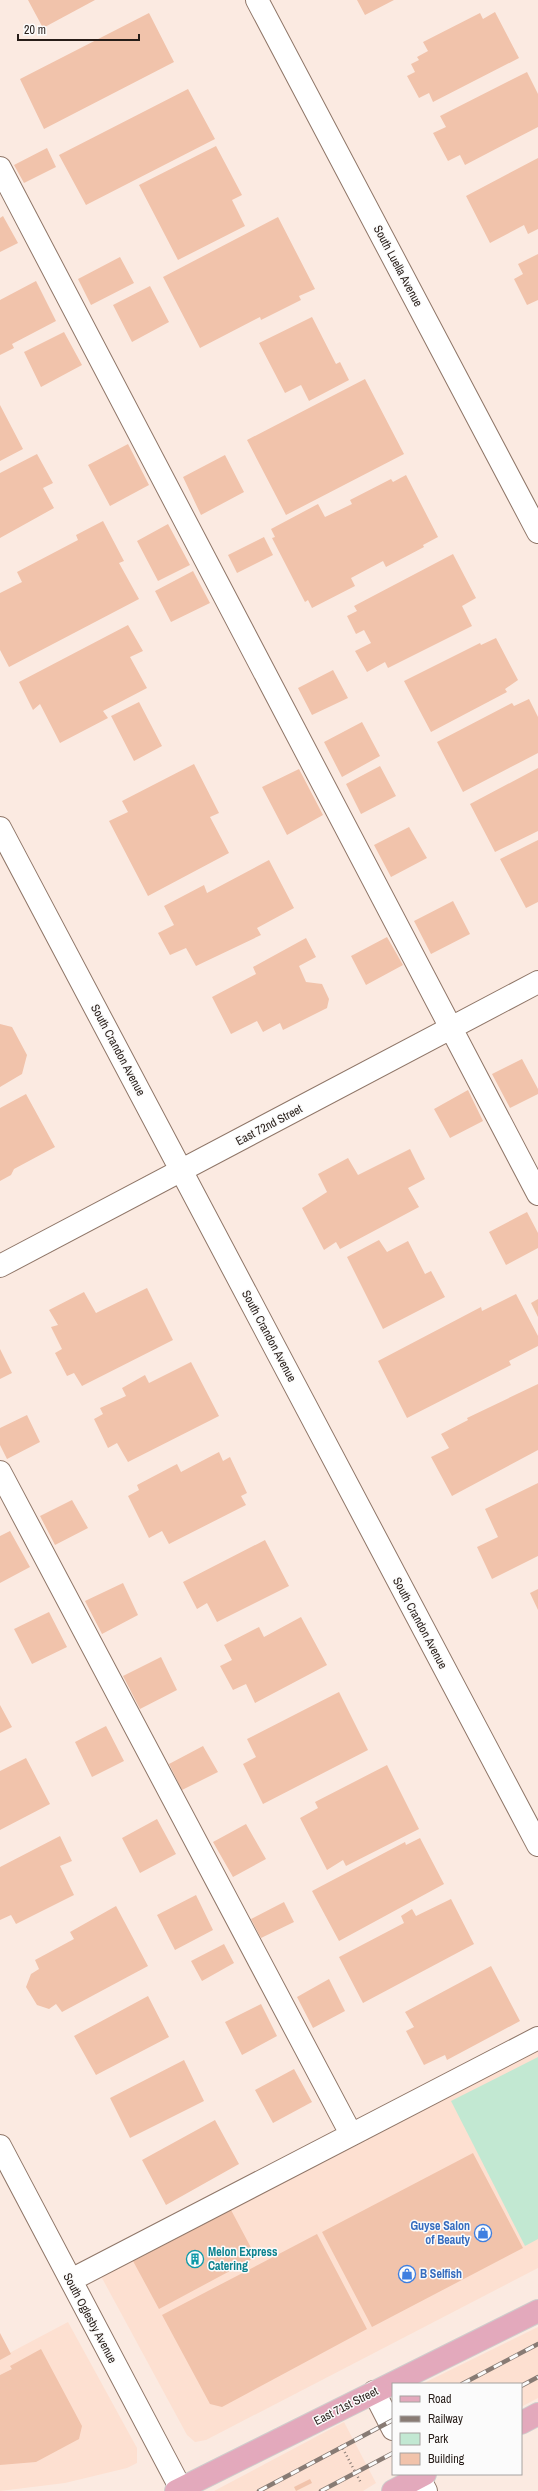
<svg xmlns="http://www.w3.org/2000/svg" width="538" height="2491" font-family="'Archivo Narrow',sans-serif">
<style>
.built{fill:#fde0d1}
.green{fill:#c2e8d2}
.building{fill:#f1c3ab}
.lines{fill:none;stroke-linecap:round;stroke-linejoin:round}
.minor-casing{stroke:#8f7668;stroke-width:24}
.major-casing{stroke:#cfcdcc;stroke-width:24}
.path{stroke:#887b74;stroke-width:2.5;stroke-dasharray:1 3;stroke-linecap:butt}
.minor{stroke:#fff;stroke-width:22}
.major{stroke:#e3a9bc;stroke-width:22}
.rail-casing{stroke:#887b74;stroke-width:4.5}
.rail{stroke:#fbfbfb;stroke-width:3;stroke-dasharray:9;stroke-linecap:butt}
.labels{text-anchor:middle;dominant-baseline:central;stroke-width:3;stroke-linejoin:round;paint-order:stroke}
.street-label{font-size:12px;fill:#271d18;stroke:#fbfbfb}
.shop-label{font-size:12px;font-weight:bold;fill:#366cbe;stroke:#fbfbfb;text-anchor:end}
.culture-label{font-size:12px;font-weight:bold;fill:#0d838f;stroke:#fbfbfb;text-anchor:start}
</style>
<rect width="100%" height="100%" fill="#fbeae1"/>
<path class="built" d="M538,2038V2268L206,2440L195,2442L187,2435L96,2267Z
M68,2322L137,2448V2463L127,2468L65,2483L0,2491V2358Z
M538,2327V2398L521,2407V2384H422Z
M344,2422L376,2483L363,2491H214Z"/>
<path class="green" d="M538,2057V2239L525,2246L451,2101Z"/>
<path class="building" d="M28,0H95L43,28Z
M357,0H394L365,15Z
M495,12L519,58L433,102L429,93L419,98L407,76L415,72L411,64L419,60L417,57L428,51L423,42L480,13L483,19Z
M149,13L174,62L44,129L20,79Z
M527,72L538,94V127L465,165L460,155L448,161L433,133L446,127L440,116Z
M188,89L215,139L86,205L59,155Z
M216,146L242,195L232,200L245,226L178,260L139,185Z
M47,148L56,167L24,183L14,165Z
M538,158V229L528,234L524,225L490,243L466,196Z
M3,216L18,243L0,252V218Z
M278,217L315,289L299,296L301,300L261,320L260,317L200,348L163,277Z
M538,254V300L527,305L514,279L523,274L518,264Z
M120,257L134,283L91,305L78,279Z
M36,281L56,321L12,344L14,348L0,355V300Z
M150,286L169,322L132,342L113,305Z
M312,317L336,364L340,362L349,380L309,401L301,385L285,393L259,343Z
M64,332L82,365L41,387L24,352Z
M365,379L404,454L286,515L247,440Z
M0,405L23,449L0,461Z
M128,444L149,485L110,506L88,465Z
M37,454L53,483L43,488L54,508L0,538V473Z
M225,455L244,492L201,515L183,477Z
M406,475L438,537L423,545L424,547L386,567L383,561L351,578L355,586L312,608L308,600L305,602L272,538L275,537L271,529L318,504L325,517L352,504L350,500L391,479L393,482Z
M103,521L124,561L119,563L139,599L9,667L0,650V593L22,582L17,572L78,540L76,535Z
M168,524L190,565L158,581L137,541Z
M264,537L273,555L237,573L228,555Z
M453,554L476,598L462,606L472,626L388,668L385,662L367,672L355,651L371,643L364,630L356,634L347,616L357,611L354,606Z
M193,571L210,603L171,622L155,591Z
M128,625L143,651L130,657L147,688L103,711L108,718L60,743L40,704L33,710L19,682Z
M496,638L518,680L505,689L507,692L431,732L404,681L480,643L481,645Z
M333,670L348,698L312,715L298,688Z
M529,699L538,717V753L463,792L437,742L512,703L514,706Z
M139,702L162,746L134,761L111,716Z
M362,722L380,756L342,777L324,742Z
M194,764L219,813L210,817L229,853L148,896L109,821L128,812L122,801Z
M380,766L396,796L361,814L346,784Z
M538,768V831L495,852L470,804Z
M299,769L323,815L287,835L262,787Z
M409,827L427,858L391,877L374,845Z
M538,840V902L526,908L500,859Z
M269,860L294,908L257,928L261,935L196,966L186,948L170,955L158,933L174,925L164,906L204,885L207,893Z
M453,901L470,934L431,954L414,921Z
M387,937L403,965L366,985L351,956Z
M306,938L316,957L299,966L306,982L322,984L329,999L327,1008L283,1030L280,1023L263,1032L257,1021L231,1034L212,997L256,974L253,967Z
M0,1024L12,1027L27,1055L22,1074L0,1087Z
M522,1059L538,1089V1094L510,1108L492,1074Z
M468,1090L483,1121L450,1138L434,1109Z
M26,1094L55,1147L14,1169L11,1175L0,1181V1108Z
M410,1149L425,1179L408,1188L419,1207L340,1249L336,1242L324,1250L302,1208L327,1192L318,1174L348,1158L358,1175Z
M527,1212L538,1233V1248L506,1265L489,1232Z
M379,1240L387,1252L408,1241L425,1274L431,1271L445,1297L383,1329L347,1257Z
M147,1288L173,1340L82,1386L74,1373L67,1376L55,1353L62,1349L51,1327L58,1325L49,1310L84,1292L96,1313Z
M516,1294L538,1336V1346L509,1361L511,1365L407,1418L378,1361L481,1307L482,1311Z
M538,1299V1317L531,1303Z
M0,1349L12,1373L0,1379Z
M191,1362L219,1416L128,1462L117,1443L108,1448L94,1419L103,1414L100,1408L126,1396L122,1388L145,1375L149,1383Z
M538,1384V1450L452,1496L431,1457L449,1448L441,1434L468,1420L467,1418Z
M27,1415L40,1442L7,1459L0,1445V1428Z
M219,1452L223,1461L230,1457L247,1493L241,1496L246,1505L169,1544L162,1531L149,1538L128,1496L139,1490L137,1485L177,1464L181,1472Z
M538,1483V1556L492,1579L477,1547L498,1537L485,1509Z
M72,1500L88,1528L55,1545L40,1516Z
M10,1531L30,1567L0,1583V1536Z
M265,1540L289,1586L217,1622L207,1603L197,1609L183,1582Z
M123,1583L138,1615L102,1634L85,1601Z
M538,1589V1610L530,1593Z
M49,1612L67,1647L32,1664L14,1629Z
M301,1617L327,1665L255,1703L246,1684L233,1690L220,1666L232,1660L224,1645L259,1627L264,1637Z
M161,1657L177,1690L140,1709L123,1676Z
M339,1692L368,1750L263,1804L243,1764L256,1757L247,1739Z
M0,1705L12,1727L0,1733Z
M106,1726L124,1761L92,1777L75,1742Z
M203,1746L218,1772L182,1790L169,1764Z
M26,1758L50,1804L0,1830V1771Z
M387,1765L419,1829L346,1866L343,1860L327,1870L300,1818L318,1808L315,1802Z
M157,1819L176,1854L140,1873L122,1838Z
M246,1824L266,1859L233,1877L213,1842Z
M60,1836L72,1861L60,1866L74,1895L16,1924L11,1915L0,1920V1867Z
M420,1838L444,1884L339,1941L312,1891L405,1842L406,1845Z
M196,1895L213,1930L175,1950L157,1915Z
M451,1899L474,1944L363,2003L339,1957L404,1923L401,1916L412,1909L416,1916Z
M284,1902L294,1922L261,1938L251,1919Z
M116,1906L148,1966L62,2012L56,2004L49,2009L37,2005L26,1987L31,1974L39,1969L35,1960L74,1939L70,1932Z
M224,1944L234,1963L202,1981L191,1961Z
M491,1966L520,2021L447,2060L445,2055L424,2065L406,2031L414,2027L405,2012Z
M329,1979L345,2011L313,2028L297,1997Z
M148,1996L169,2037L96,2075L74,2036Z
M261,2004L277,2036L242,2055L225,2022Z
M184,2060L204,2101L130,2138L110,2098Z
M294,2069L312,2102L273,2123L255,2090Z
M215,2120L239,2164L166,2205L142,2160Z
M473,2153L523,2248L372,2327L322,2232Z
M231,2210L256,2257L159,2309L133,2261Z
M317,2234L367,2329L222,2407L210,2404L162,2315Z
M0,2333L11,2354L0,2360Z
M41,2349L82,2426L79,2439L36,2462L0,2465V2375L12,2369L10,2366Z
M310,2479L312,2483L296,2491L294,2487Z"/>
<g class="lines">
<g class="minor-casing">
<path id="minor" d="M257,0L538,532
M0,168L538,1194
M0,828L538,1845
M0,1266L538,982
M0,1472L351,2134
M0,2146L181,2489
M71,2280L538,2038
M374,2392L393,2429
M417,2474L426,2491"/>
</g>
<g class="major-casing">
<path id="major" d="M521,2423L538,2414
M176,2491L538,2311
M393,2491L425,2474"/>
</g>
<path class="path" d="M341,2445L361,2483"/>
<use href="#minor" class="minor"/>
<use href="#major" class="major"/>
<g class="rail-casing">
<path id="rail" d="M462,2384L538,2344
M521,2386L538,2377
M259,2491L393,2420
M321,2491L393,2453"/>
</g>
<use href="#rail" class="rail"/>
</g>
<defs>
<g id="shop-ring" transform="scale(0.9)"><circle r="9.5" fill="#fbfbfb" stroke="#3f7fe0" stroke-width="1.5"/><path d="M-5-2.5h2.3a2.7 3.5 0 0 1 5.4 0H5L5.5 6h-11ZM-1.5-2.5h3a1.5 2.3 0 0 0-3 0Z" fill="#3f7fe0"/></g>
<g id="building-ring" transform="scale(0.9)"><circle r="9.5" fill="#fbfbfb" stroke="#0f9aa8" stroke-width="1.5"/><path d="M-4-6H4V6H1V3H-1V6H-4ZM-2.5-4.3h1.7v1.8h-1.7ZM.8-4.3h1.7v1.8H.8ZM-2.5-1h1.7V.8h-1.7ZM.8-1h1.7V.8H.8Z" fill="#0f9aa8"/></g>
</defs>
<g fill-rule="evenodd">
<use href="#shop-ring" x="483" y="2233"/>
<use href="#building-ring" x="195" y="2259"/>
<use href="#shop-ring" x="407" y="2274"/>
</g>
<g class="labels">
<g class="street-label">
<text transform="translate(398 266) rotate(62)">South Luella Avenue</text>
<text transform="translate(118 1050) rotate(62)">South Crandon Avenue</text>
<text transform="translate(269 1125) rotate(-28)">East 72nd Street</text>
<text transform="translate(269 1336) rotate(62)">South Crandon Avenue</text>
<text transform="translate(420 1623) rotate(62)">South Crandon Avenue</text>
<text transform="translate(90 2318) rotate(62)">South Oglesby Avenue</text>
<text transform="translate(346 2406) rotate(-27)">East 71st Street</text>
</g>
<g class="shop-label">
<text x="470" y="2226">Guyse Salon<tspan x="470" dy="14">of Beauty</tspan></text>
<text x="420" y="2274" text-anchor="start">B Selfish</text>
</g>
<g class="culture-label">
<text x="208" y="2252">Melon Express<tspan x="208" dy="14">Catering</tspan></text>
</g>
</g>
<rect x="392" y="2383" width="130" height="92" fill="#fbfbfb" stroke="#a6a2a0"/>
<rect x="400" y="2396" width="20" height="6" fill="#e3a9bc" stroke="#a6a2a0"/>
<text x="428" y="2403" font-size="12" fill="#271d18">Road</text>
<rect x="400" y="2416" width="20" height="6" fill="#887b74" stroke="#a6a2a0"/>
<text x="428" y="2423" font-size="12" fill="#271d18">Railway</text>
<rect x="400" y="2433" width="20" height="12" fill="#c2e8d2" stroke="#a6a2a0"/>
<text x="428" y="2443" font-size="12" fill="#271d18">Park</text>
<rect x="400" y="2453" width="20" height="12" fill="#f1c3ab" stroke="#a6a2a0"/>
<text x="428" y="2463" font-size="12" fill="#271d18">Building</text>
<path d="M18 34v6h121v-6" fill="none" stroke="#271d18" stroke-width="2"/>
<text x="24" y="34" font-size="12" fill="#271d18" stroke="#fbfbfb" stroke-width="3" paint-order="stroke">20 m</text>
</svg>
